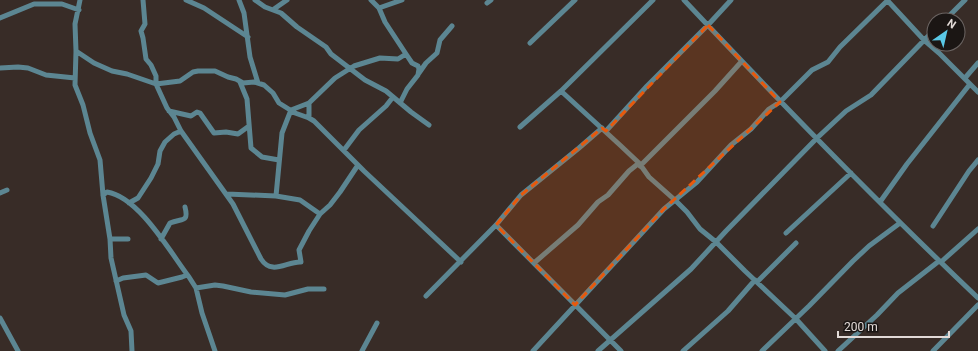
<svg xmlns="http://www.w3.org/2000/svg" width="978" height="351" font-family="Roboto,sans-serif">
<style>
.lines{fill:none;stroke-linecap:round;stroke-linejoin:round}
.minor{stroke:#5c8692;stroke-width:5}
.marked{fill:#e8590c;fill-opacity:0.2;stroke:#e8590c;stroke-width:3;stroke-dasharray:8 5;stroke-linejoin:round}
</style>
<rect width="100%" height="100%" fill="#382c27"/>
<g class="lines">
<path class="minor" d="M80,0L75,24L76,51L75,85L83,105L90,133L100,160L103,195L110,239L111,258L124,315L131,331L132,351
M143,0L145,24L141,31L143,38L146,59L151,65L156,76V84
M186,0L204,8L248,37
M239,0L244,13L250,57L258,83
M255,0L265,7L281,13L297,27L326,47L331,54L365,80L386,91L411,112L429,125
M371,0L379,8L385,22L406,54L412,63L418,66L419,69L418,75L407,89L400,103
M684,0C780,102 877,202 978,298
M887,0L924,40L939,53L978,92
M487,3L491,0
M379,8L402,0
M274,9L287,0
M0,18L34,4H62L79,10
M945,20L965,0
M530,43L575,0
M76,51L94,63L112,71L127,74L156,84L167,108L174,117L181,131L233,204L261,259C272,276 287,261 301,262L299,250L309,231L320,214L330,205L340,192L358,165
M0,68L18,67L28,68L46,75L75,78
M419,73L426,63L437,53L440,40L452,26
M965,78L978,63
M240,82L247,99L251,148L262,157L279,160
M156,84L180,81L193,72L198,71H215L228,77L236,79L243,83L254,82L264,85L273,93L279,103L295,113L309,118L314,121L364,171L461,262
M561,91L621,146L639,163L649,177L676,201L687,212L700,229L716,242L745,271L796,319L825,351
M309,103V118
M169,111L191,116L197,112L200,113L214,133L226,132L238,134L249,126
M520,127L561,91L653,0
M606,131L647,86L708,25L731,0
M344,150L359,130L386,106L393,97
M640,166L715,91L742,61
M0,193L7,190
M227,194L276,196L300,200L320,214
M103,195L107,192C139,197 170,252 189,277L196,288L202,313L215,351
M276,196L282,133L291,110L309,103L335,78L354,66L380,58L398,59L406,54
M880,202L907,164L970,84
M129,203L138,198L151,178L158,164L160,151L165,142L174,134L181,131
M496,225L621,351
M933,226L969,171L978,160
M786,233L851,173
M110,239H128
M161,239L170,223C182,218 189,223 185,207
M941,262L978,229
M534,263L578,225L598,202L608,195L629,171L639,163
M116,281L123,278L146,275L158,283L182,277L187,275
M757,282L796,243
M196,288L215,285L223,286L251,292L285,295L308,289H324
M426,296L496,225L521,195L579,148L602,128
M0,318L18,351
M362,351L377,323
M533,351L664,209L697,182L731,145L751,129L769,109L780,102L812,70L828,62L840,47L888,0
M598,351L691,269L726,231L817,138L846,111L871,95L934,30
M683,351L728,311L755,280
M762,351L809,306L853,261L869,246L900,223
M838,351L877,315L898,293L939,261
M933,351L978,305"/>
</g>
<path class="marked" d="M708,25L780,102L664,209L575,305L496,225L521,195L602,128L606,131Z"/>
<g transform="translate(946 32) rotate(34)"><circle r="19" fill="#1b1614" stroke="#6b6462"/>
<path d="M0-3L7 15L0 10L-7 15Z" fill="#5ac8e6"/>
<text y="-6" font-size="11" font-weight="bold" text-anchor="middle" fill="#e2dad7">N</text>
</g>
<path d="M838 331v6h111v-6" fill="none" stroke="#e2dad7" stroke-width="2"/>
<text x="844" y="331" font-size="12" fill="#e2dad7" stroke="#1b1614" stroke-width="3" paint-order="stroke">200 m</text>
</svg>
